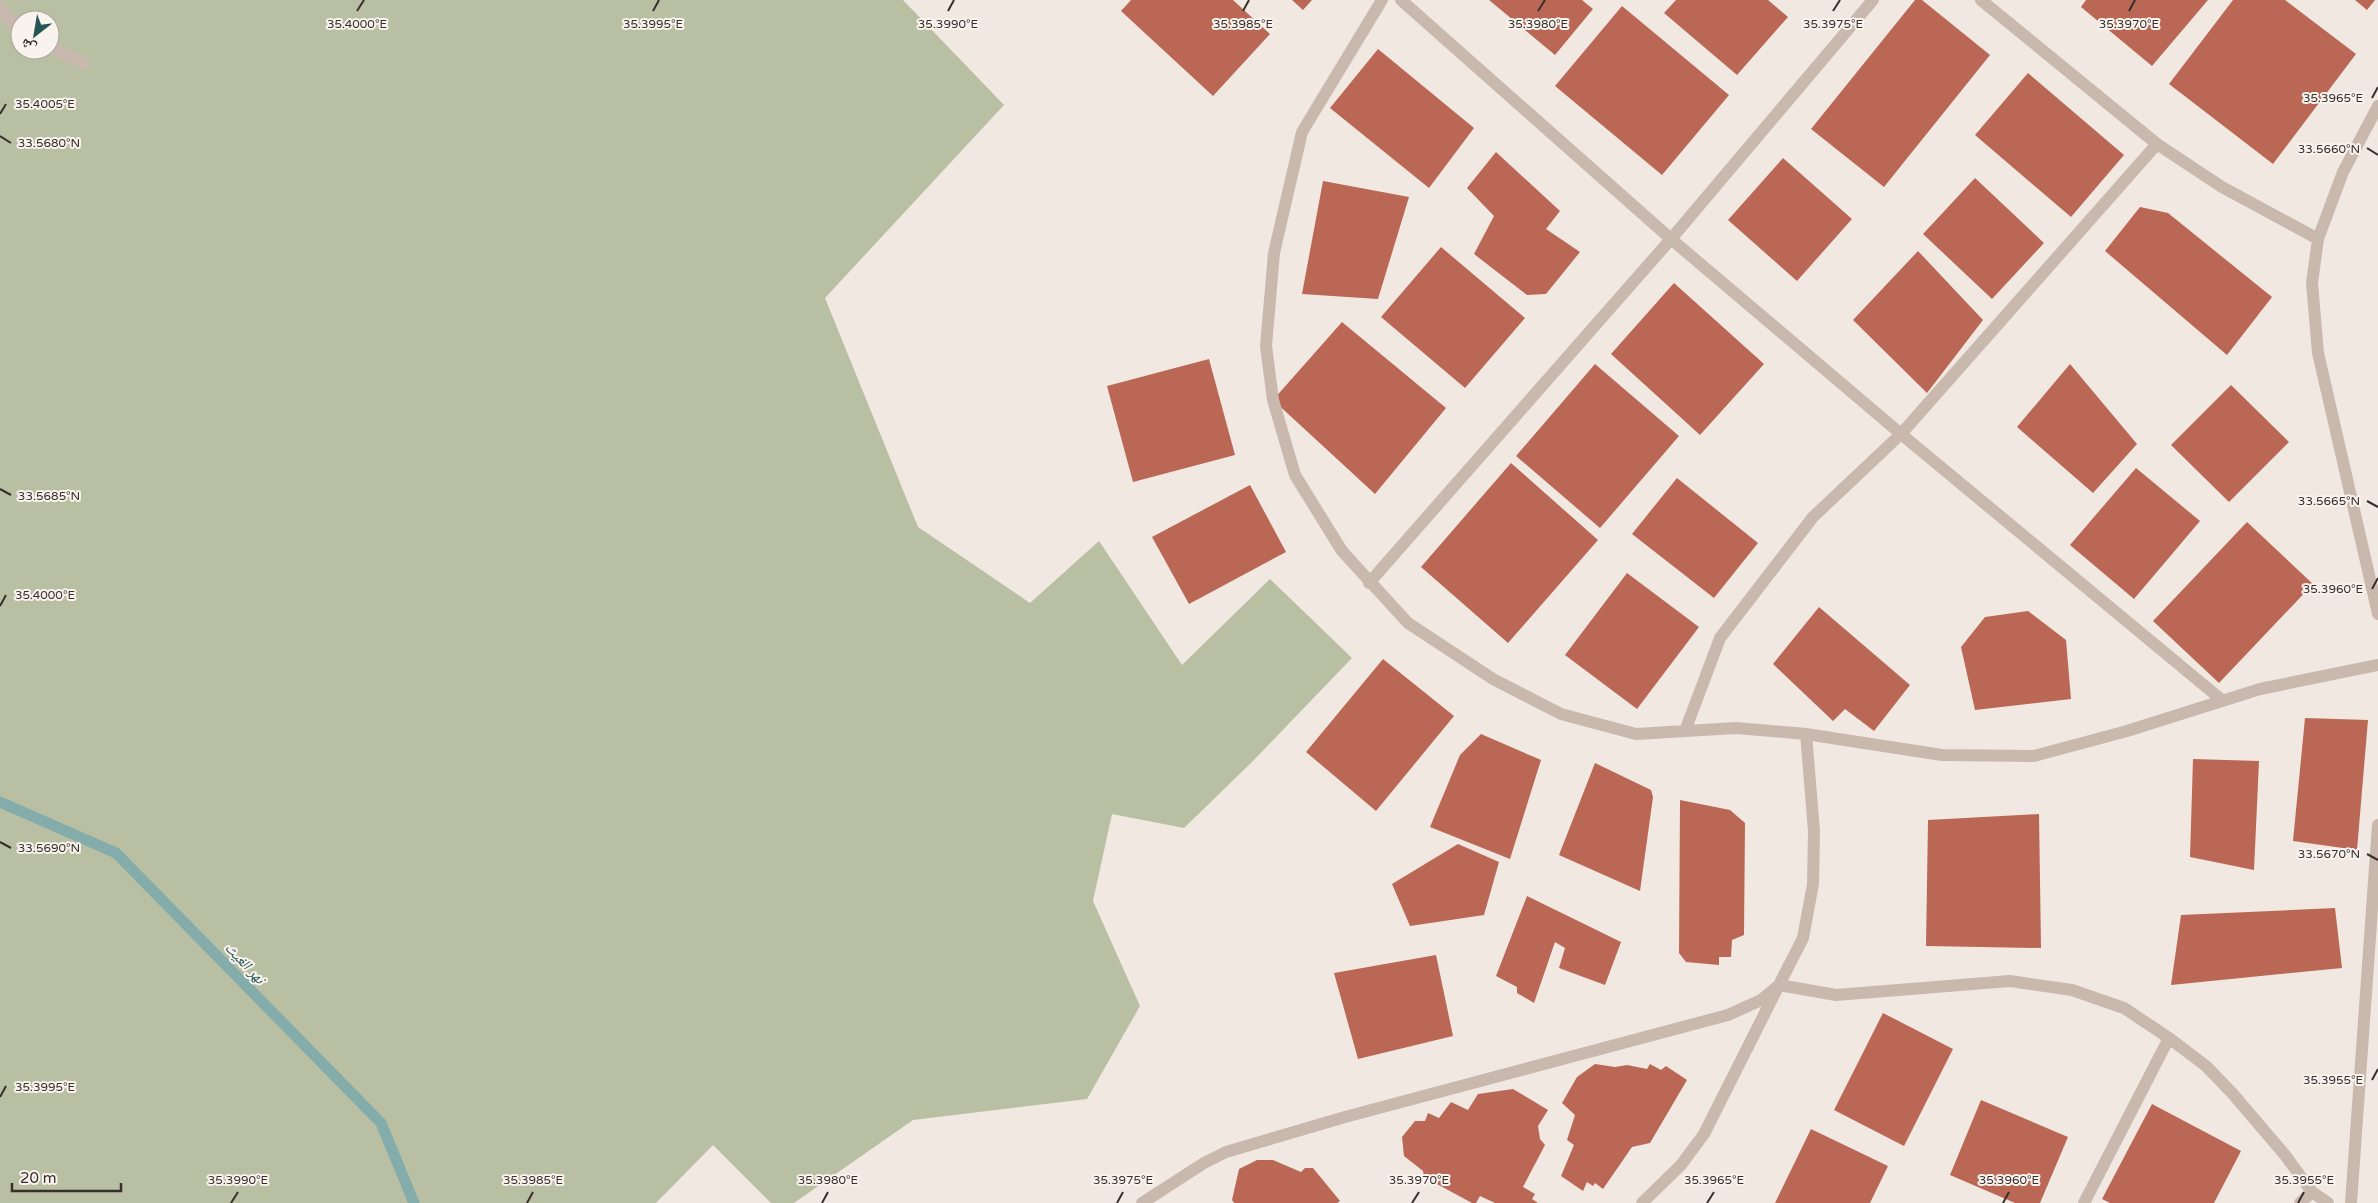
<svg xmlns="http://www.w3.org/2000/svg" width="2378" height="1203" font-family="'Varela Round','Noto Naskh Arabic',sans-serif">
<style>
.green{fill:#b8bfa2;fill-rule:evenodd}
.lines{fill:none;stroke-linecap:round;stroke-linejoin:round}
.stream{stroke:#83acab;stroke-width:11}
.building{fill:#ba6756}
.lane{stroke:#c9b8ae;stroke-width:12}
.street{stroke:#c9b8ae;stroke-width:12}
.ticks{fill:none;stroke:#382f2c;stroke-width:2}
.labels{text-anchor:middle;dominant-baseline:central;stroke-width:4;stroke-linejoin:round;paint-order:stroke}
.water-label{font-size:15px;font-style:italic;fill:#255656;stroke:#f9f3ee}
.ticks-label{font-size:12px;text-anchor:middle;fill:#382f2c;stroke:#f9f3ee;stroke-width:4;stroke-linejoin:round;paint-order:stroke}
</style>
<rect width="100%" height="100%" fill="#f1e9e1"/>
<path class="green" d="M0,0H903L1004,105L825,298L918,527L1030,603L1099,541L1182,665L1270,579L1352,658L1253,761L1184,828L1112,814L1093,901L1140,1006L1087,1099L913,1120L794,1203H771L713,1145L656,1203H0ZM20,20H50V50H20Z"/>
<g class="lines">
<path class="stream" d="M0,802L116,853L381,1123L414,1203"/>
</g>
<path class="building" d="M1131,0H1233L1270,34L1213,96L1121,11Z
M1292,0H1312L1303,10Z
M1489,0H1582L1593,9L1555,55Z
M1676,0H1768L1788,17L1737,75L1664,13Z
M1915,0H1922L1990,55L1884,187L1811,129Z
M2086,0H2208L2152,66L2081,7Z
M2233,0H2285L2356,54L2273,164L2169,84Z
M2355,0H2375L2367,10Z
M1622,6L1729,95L1662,175L1555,86Z
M1378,49L1474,128L1429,188L1330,108Z
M2028,73L2124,155L2071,217L1975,135Z
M1496,152L1560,211L1546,229L1580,252L1546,294L1527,295L1474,254L1494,216L1467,188Z
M1783,158L1852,219L1797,281L1728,220Z
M1975,178L2044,243L1992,299L1923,234Z
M1323,181L1409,197L1378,299L1302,294Z
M2140,207L2168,213L2272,297L2227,355L2105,251Z
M1441,247L1525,318L1465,388L1381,317Z
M1918,251L1983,320L1927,393L1853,320Z
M1674,283L1764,364L1700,435L1611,354Z
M1342,322L1446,408L1375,494L1273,400Z
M1209,359L1235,455L1133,482L1107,386Z
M1595,364L1679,436L1600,528L1516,456Z
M2070,364L2137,444L2093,493L2017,427Z
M2231,385L2289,442L2229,502L2171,445Z
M1511,463L1598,540L1508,643L1421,567Z
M2136,468L2200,521L2134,599L2070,545Z
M1677,478L1758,543L1714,598L1632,534Z
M1250,485L1286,552L1189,604L1152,537Z
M2247,522L2313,584L2219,683L2153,621Z
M1627,573L1699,627L1637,709L1565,655Z
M1819,607L1910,685L1874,731L1845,709L1833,721L1773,664Z
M2028,611L2066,640L2071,699L1975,710L1961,647L1985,617Z
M1383,659L1454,716L1376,811L1306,752Z
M2305,718L2368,720L2357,850L2293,841Z
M1481,734L1541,760L1510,859L1430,827L1460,755Z
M2193,759L2259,761L2254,870L2190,857Z
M1595,763L1651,790L1653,797L1640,891L1559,855Z
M1680,800L1730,810L1745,823L1744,935L1732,940L1731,957H1719V965L1686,962L1679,953Z
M2039,814L2041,948L1926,946L1928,820Z
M1458,844L1499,862L1484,915L1410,926L1392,884Z
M1527,896L1621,942L1605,985L1559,968L1565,948L1555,942L1534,1003L1517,993V987L1496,976Z
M2335,908L2342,968L2171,985L2181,915Z
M1436,955L1453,1036L1358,1059L1334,973Z
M1883,1013L1953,1049L1904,1146L1834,1110Z
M1595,1064L1615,1067L1627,1065L1647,1069L1650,1064L1661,1070L1666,1066L1687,1080L1650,1143L1632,1147L1603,1189L1595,1183L1593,1186L1587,1182L1583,1191L1561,1176L1574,1145L1567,1140L1575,1115L1562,1103L1577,1077Z
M1513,1089L1548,1110L1538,1126L1540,1139L1545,1145L1523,1187L1535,1194L1532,1199L1538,1203H1495L1480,1196L1476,1203H1472L1424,1177L1423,1171L1404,1156L1402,1137L1415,1121H1425L1428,1113L1439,1118L1451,1102L1468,1110L1478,1094Z
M1981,1100L2068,1137L2040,1203H2015L1950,1175Z
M2152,1104L2241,1151L2214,1203H2110L2102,1199Z
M1811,1129L1888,1166L1870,1203H1775Z
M1257,1160H1273L1301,1172L1305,1168H1313L1340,1201L1337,1203H1234L1232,1200L1239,1169Z"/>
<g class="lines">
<path class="lane" d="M0,7L20,33
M50,48L84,63"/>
<path class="street" d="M1382,0L1302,132L1274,253L1266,346L1273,400L1295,475L1342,551L1408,623L1493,679L1561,714L1636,734L1736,728L1806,734L1942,755L2034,756L2127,731L2260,689L2378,665
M1401,0L1671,239L1901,434L2223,701
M1981,0L2157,144L2222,187L2318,239
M2378,106L2343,172L2318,239L2312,283L2318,353L2378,614
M1369,583L1671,239L1873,0
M1685,731L1720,638L1813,517L1901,434L2157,144
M1142,1203L1204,1163L1226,1152L1345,1117L1728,1015L1761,1000L1779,985L1803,938L1813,884L1814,831L1806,734
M1642,1203L1681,1165L1704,1134L1779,985L1836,995L2010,981L2072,990L2124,1008L2169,1038L2206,1066L2232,1093L2285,1155L2312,1192L2328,1203
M2084,1203L2169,1038
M2300,1203L2312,1192
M2351,1203L2378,825"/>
</g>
<path class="ticks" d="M357,11L364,0M653,11L659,0M948,11L954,0M1243,11L1249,0M1538,11L1545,0M1833,11L1840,0M2129,11L2135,0M2372,98L2378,87M0,114L6,104M0,136L11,143M2367,148L2378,155M0,489L11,495M2367,501L2378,507M2372,589L2378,578M0,606L6,595M0,842L11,848M2367,854L2378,860M2372,1080L2378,1069M0,1097L6,1086M231,1203L238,1192M527,1203L533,1192M822,1203L828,1192M1117,1203L1123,1192M1412,1203L1419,1192M1707,1203L1714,1192M2003,1203L2009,1192M2298,1203L2304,1192"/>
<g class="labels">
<g class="water-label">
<text transform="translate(245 963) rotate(46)">نهر الغيث</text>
</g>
</g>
<g class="ticks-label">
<text x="357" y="28">35.4000°E</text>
<text x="653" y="28">35.3995°E</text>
<text x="948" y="28">35.3990°E</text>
<text x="1243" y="28">35.3985°E</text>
<text x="1538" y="28">35.3980°E</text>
<text x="1833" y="28">35.3975°E</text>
<text x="2129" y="28">35.3970°E</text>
<text x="2333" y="102">35.3965°E</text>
<text x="45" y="108">35.4005°E</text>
<text x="49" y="147">33.5680°N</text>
<text x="2329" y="153">33.5660°N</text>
<text x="49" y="500">33.5685°N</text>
<text x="2329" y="505">33.5665°N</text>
<text x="2333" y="593">35.3960°E</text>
<text x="45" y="599">35.4000°E</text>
<text x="49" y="852">33.5690°N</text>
<text x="2329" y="858">33.5670°N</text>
<text x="2333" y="1084">35.3955°E</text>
<text x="45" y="1091">35.3995°E</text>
<text x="238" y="1184">35.3990°E</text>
<text x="533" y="1184">35.3985°E</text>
<text x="828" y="1184">35.3980°E</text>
<text x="1123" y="1184">35.3975°E</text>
<text x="1419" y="1184">35.3970°E</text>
<text x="1714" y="1184">35.3965°E</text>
<text x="2009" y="1184">35.3960°E</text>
<text x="2304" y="1184">35.3955°E</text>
</g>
<g transform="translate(35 35) rotate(211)"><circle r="24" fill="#f9f3ee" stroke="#aca5a0"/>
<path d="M0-4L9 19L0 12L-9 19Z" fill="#255656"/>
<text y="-8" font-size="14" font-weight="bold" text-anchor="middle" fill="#382f2c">ش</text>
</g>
<path d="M12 1183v8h109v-8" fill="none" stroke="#382f2c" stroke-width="2.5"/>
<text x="20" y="1183" font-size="15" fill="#382f2c" stroke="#f9f3ee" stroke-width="4" paint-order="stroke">20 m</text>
</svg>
